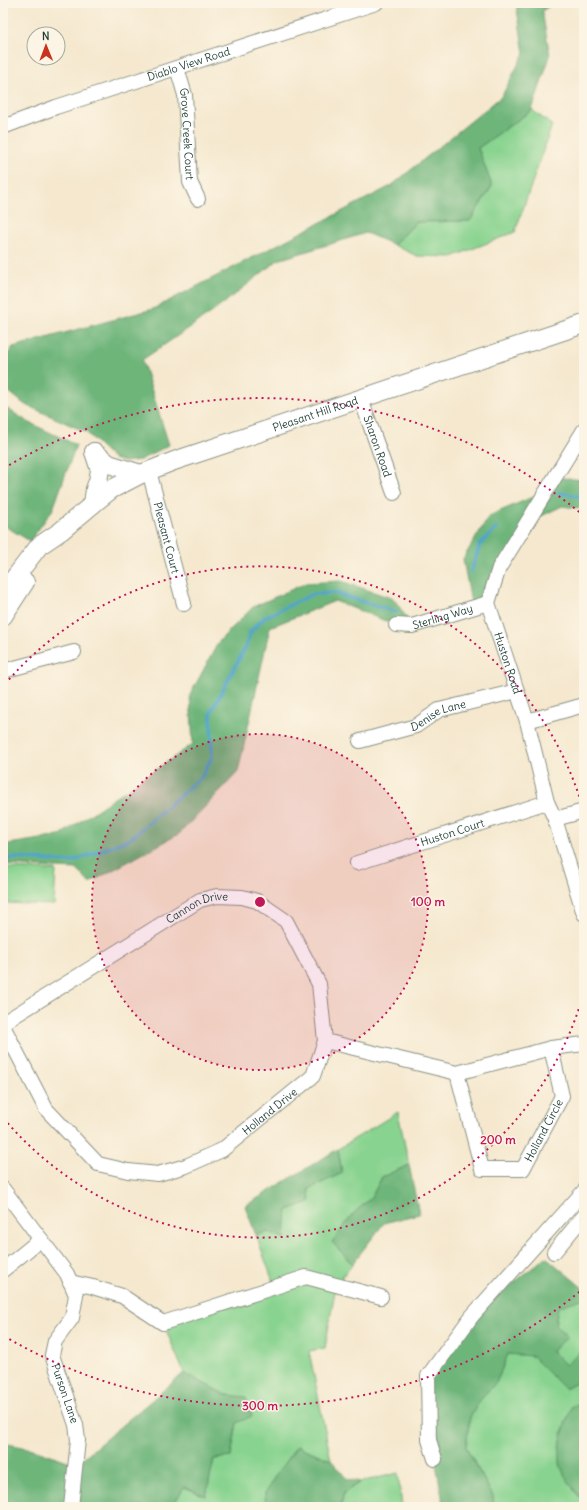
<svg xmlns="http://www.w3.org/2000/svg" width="587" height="1510" font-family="Delius,sans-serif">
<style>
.green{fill:#88d38f;stroke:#548862}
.forest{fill:#6eb57a;stroke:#467957}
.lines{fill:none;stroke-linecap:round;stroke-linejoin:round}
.stream{stroke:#51a4cd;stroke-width:3.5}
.minor-casing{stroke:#8a9282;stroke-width:16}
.major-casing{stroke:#8a9282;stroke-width:20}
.minor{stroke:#fff;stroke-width:14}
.major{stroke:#fff;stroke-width:18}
.ring{fill:none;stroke:#c2185b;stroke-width:2;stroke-dasharray:2 4}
.labels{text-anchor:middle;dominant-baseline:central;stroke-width:3;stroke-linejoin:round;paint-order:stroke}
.street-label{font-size:11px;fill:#1f3d34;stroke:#fcf5e5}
.centre{fill:#c2185b;stroke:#fcf5e5;stroke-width:2}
.ring-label{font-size:12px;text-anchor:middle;font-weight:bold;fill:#c2185b;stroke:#fcf5e5;stroke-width:3;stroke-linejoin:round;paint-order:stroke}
</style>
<rect width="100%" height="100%" fill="#fcf5e5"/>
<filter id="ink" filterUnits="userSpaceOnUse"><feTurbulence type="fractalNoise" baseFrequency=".025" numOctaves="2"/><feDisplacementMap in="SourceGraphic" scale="8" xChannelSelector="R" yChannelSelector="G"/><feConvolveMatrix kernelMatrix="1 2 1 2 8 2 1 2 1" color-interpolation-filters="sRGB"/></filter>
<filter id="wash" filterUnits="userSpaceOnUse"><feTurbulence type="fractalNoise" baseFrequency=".012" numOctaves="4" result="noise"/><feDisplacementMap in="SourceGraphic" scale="16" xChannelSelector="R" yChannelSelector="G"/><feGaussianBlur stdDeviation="0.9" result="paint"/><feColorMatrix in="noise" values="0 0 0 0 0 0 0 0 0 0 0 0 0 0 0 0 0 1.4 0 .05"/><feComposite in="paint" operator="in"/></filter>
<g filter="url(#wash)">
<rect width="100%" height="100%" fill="#f5e8cf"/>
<path class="green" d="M532,110L552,125L515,232L452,257L417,256L394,245L416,222L470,221L492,186L478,148Z
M3,868L56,870L54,905L3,903Z
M398,1112L409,1165L382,1177L371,1198L354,1213L333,1242L352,1264L336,1285L325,1348L309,1351L331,1460L297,1446L279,1470L265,1493L266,1507H172L184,1487L206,1496L214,1459L231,1457L237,1423L246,1397L226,1395L184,1373L163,1323L275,1287L256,1235L269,1232L287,1210L310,1202L309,1189L342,1173L338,1149Z
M584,1298V1349L566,1365L551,1350L568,1337L555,1325L558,1306Z
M508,1354L532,1356L565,1389L584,1379V1404L572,1407L562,1432L574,1491L584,1502V1507H494L493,1496L466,1447L470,1417L483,1396L496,1383Z
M398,1473L402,1507H341L344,1493L360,1482Z"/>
<path class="forest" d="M516,3H554L542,11L550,56L532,110L478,148L492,186L470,221L416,222L394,245L366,233L278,260L214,311L142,360L169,445L140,460L124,462L114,459L86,432L24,404L7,390L3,381V361L13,347L153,309L391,186L502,96L524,53Z
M3,406L28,422L76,445L53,509L30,541L3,525Z
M554,477L584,480V509L562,506L525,524L488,603L472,608L463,559L489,516L544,492Z
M341,581L394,599L412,626L396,625L335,601L270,627L238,772L179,834L89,883L77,869L3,865V845L59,836L193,744L190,695L219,641L253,607L306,583Z
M338,1149L342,1173L309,1189L310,1202L287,1210L285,1239L269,1232L256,1235L245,1206Z
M409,1165L419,1214L384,1223L352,1264L332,1242L354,1213L371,1198L382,1177Z
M546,1257L584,1289V1298L558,1307L555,1325L568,1337L551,1351L566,1365L584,1349V1379L565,1389L532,1356L508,1354L496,1383L483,1396L470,1417L466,1447L493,1496L494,1507H444L435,1459L428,1376L472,1316Z
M184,1373L226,1395L246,1397L252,1416L237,1423L231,1457L214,1459L206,1496L184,1487L172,1507H3V1443L37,1450L76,1464Z
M584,1404V1502C577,1494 560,1472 560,1462C558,1442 565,1424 572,1406Z
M297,1446L331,1460L346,1478L360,1482L344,1493L341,1507H266L265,1493L279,1470Z"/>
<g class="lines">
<path class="stream" d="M559,493L584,497
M471,572L480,544L497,528
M3,859L16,858L71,862L130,839L202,776L212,757L211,712L245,648L251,631L265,617L313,594L335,593L396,612"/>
</g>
</g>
<g filter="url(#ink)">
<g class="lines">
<g class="minor-casing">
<g id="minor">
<path id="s1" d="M177,68L185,95L190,182L198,199"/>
<path id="s2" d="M3,127L56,107L376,3"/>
<path id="s3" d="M361,399L394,493"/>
<path id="s4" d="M584,430L499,568L488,603L527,721L547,802L555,819L584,914"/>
<path id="s5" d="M149,471L184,604"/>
<path id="s6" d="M396,625L412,626L488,603"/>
<path d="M3,671L74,652"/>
<path d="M527,721L584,705"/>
<path id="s7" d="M360,741L416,726L439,710L517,691"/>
<path d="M555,819L584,811"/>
<path id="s8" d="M357,863L547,802"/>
<path id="s9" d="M3,1023L200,900L217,896L242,897L257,901L286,921L319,984L325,1041"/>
<path id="s10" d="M3,1026L46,1109L98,1164L128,1171L158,1174L186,1166L222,1150L313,1076L325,1041L457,1073L551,1048L584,1044"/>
<path id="s11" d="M457,1073L482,1169H523L562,1096L551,1048"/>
<path id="s12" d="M3,1189L67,1274L76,1295L72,1318L55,1341L52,1355L76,1425L78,1440L71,1507"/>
<path d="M554,1252L584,1216"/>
<path d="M3,1270L41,1239"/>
<path d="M70,1282L93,1287L122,1296L163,1323L306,1277L381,1297"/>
<path d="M435,1459L429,1440L428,1376L472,1316L584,1191"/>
</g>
</g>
<g class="major-casing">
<g id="major">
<path d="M94,452L109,464L141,474"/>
<path d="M93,504L95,489L98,481L100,470L94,452"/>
<path id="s13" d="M3,593L39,546L61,531L93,504L112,489L141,474L174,461L584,324"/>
<path d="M3,616L25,582"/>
</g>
</g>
<use href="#minor" class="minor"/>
<use href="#major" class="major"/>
</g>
</g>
<circle cx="260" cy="902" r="168" fill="#c2185b" fill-opacity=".12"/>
<g class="ring">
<circle cx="260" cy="902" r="168"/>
<path d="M584 992A336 336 0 0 1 5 1120M5 684A336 336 0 0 1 584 812"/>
<path d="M584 1288A504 504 0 0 1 4 1336M4 468A504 504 0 0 1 584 516"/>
</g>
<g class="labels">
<g class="street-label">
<text stroke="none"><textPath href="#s2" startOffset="196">Diablo View Road</textPath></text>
<text stroke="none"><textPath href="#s1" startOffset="67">Grove Creek Court</textPath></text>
<text stroke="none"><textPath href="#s13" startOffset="369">Pleasant Hill Road</textPath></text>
<text stroke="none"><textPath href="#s3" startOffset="50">Sharon Road</textPath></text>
<text stroke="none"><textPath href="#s5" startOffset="69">Pleasant Court</textPath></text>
<text stroke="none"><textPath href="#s6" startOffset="48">Sterling Way</textPath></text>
<text stroke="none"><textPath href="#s4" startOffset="262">Huston Road</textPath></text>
<text stroke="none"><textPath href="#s7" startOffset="83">Denise Lane</textPath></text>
<text stroke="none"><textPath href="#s8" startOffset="100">Huston Court</textPath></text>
<text stroke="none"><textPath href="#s9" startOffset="227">Cannon Drive</textPath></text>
<text stroke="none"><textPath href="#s10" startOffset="360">Holland Drive</textPath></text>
<text stroke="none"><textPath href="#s11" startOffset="184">Holland Circle</textPath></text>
<text stroke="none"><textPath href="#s12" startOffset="236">Purson Lane</textPath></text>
</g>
</g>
<circle cx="260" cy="902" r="6" class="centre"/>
<g class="ring-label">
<text x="428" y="906">100 m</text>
<text x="498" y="1144">200 m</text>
<text x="260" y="1410">300 m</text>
</g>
<rect width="587" height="1510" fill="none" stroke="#fcf5e5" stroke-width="16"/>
<g transform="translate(46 46) rotate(359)"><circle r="19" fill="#fcf5e5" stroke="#a4ab9e"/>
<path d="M0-3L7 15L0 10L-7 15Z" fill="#c8321e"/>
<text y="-6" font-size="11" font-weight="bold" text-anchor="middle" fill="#1f3d34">N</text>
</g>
</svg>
